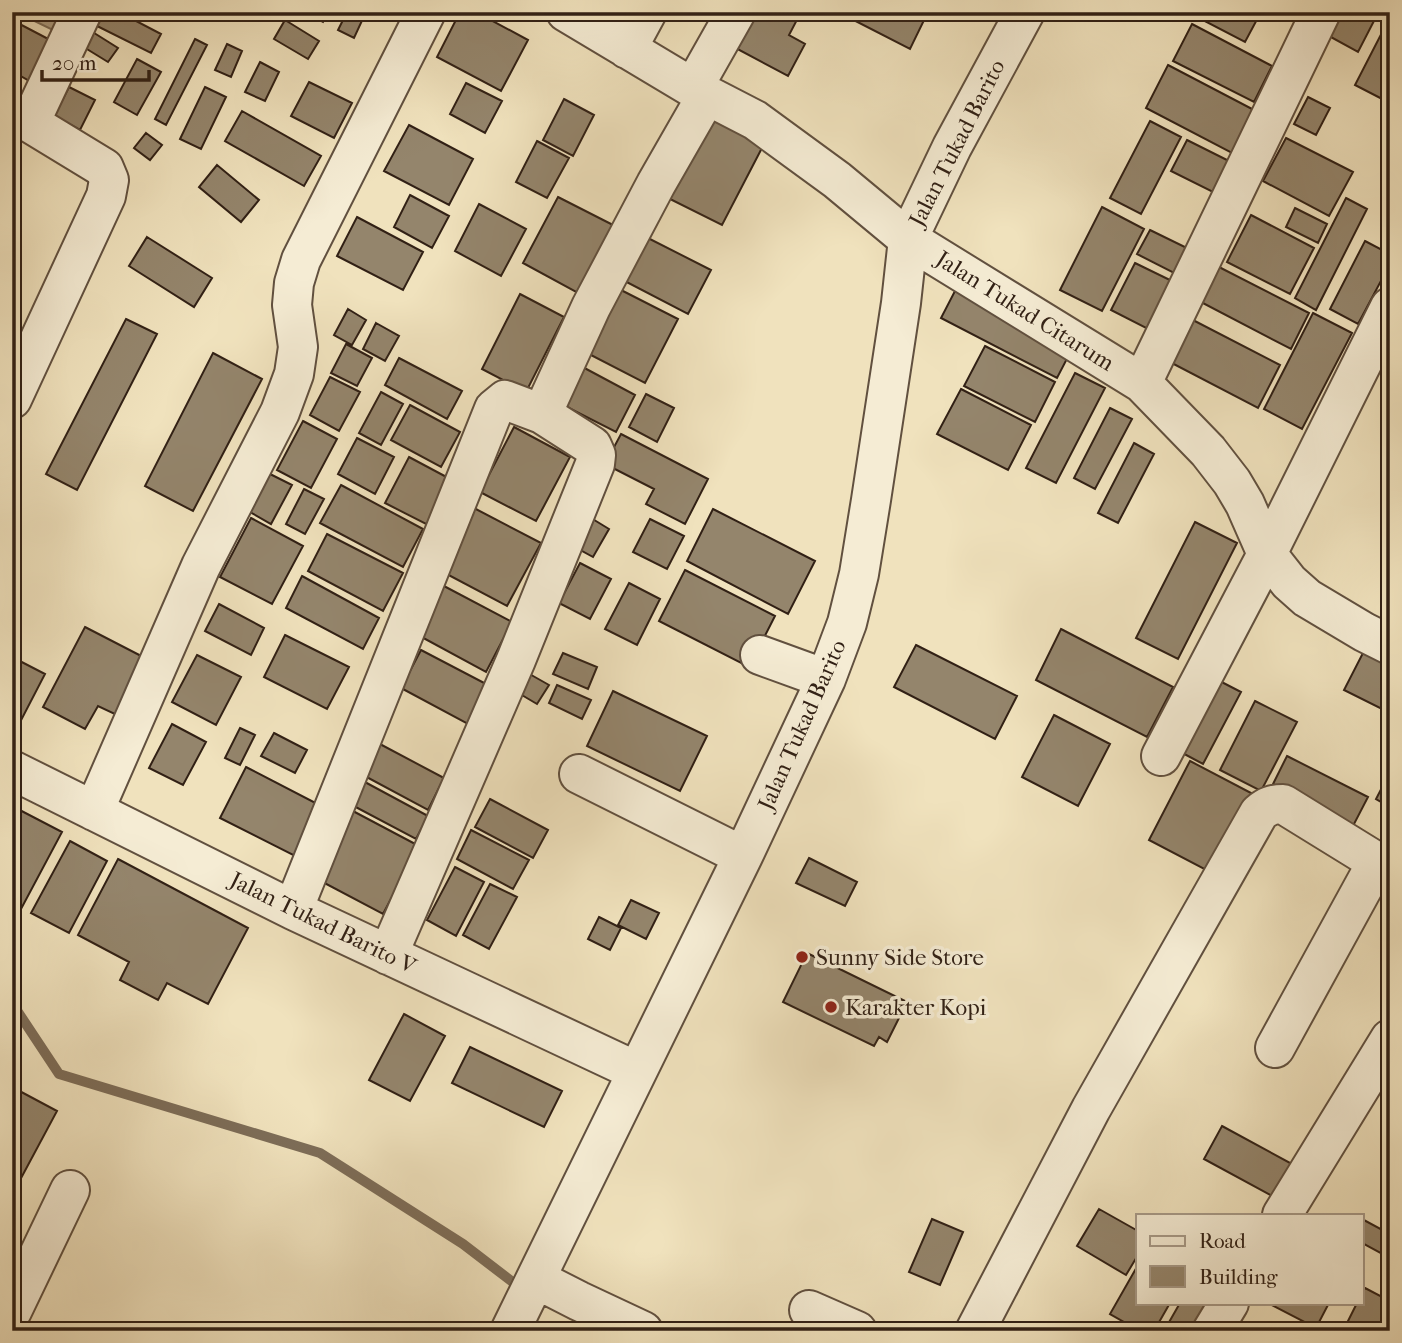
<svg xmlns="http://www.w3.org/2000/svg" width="1402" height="1343" font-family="'IM FELL French Canon',serif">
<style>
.water{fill:#afa084;stroke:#7d6d58;stroke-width:2}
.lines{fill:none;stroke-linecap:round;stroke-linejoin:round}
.stream{stroke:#7d6d58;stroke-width:10}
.building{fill:#94856c;stroke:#312015;stroke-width:2}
.minor-casing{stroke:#61503f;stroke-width:42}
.minor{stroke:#f5ecd4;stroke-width:38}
.poi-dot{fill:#8f2418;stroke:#f5ecd4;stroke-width:2.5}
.labels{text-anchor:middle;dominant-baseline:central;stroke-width:7;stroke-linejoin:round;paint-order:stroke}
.street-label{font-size:23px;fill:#312015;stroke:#f5ecd4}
.poi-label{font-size:23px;fill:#312015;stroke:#f5ecd4;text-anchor:start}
</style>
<rect width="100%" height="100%" fill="#f0e2bd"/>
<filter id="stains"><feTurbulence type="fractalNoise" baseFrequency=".00286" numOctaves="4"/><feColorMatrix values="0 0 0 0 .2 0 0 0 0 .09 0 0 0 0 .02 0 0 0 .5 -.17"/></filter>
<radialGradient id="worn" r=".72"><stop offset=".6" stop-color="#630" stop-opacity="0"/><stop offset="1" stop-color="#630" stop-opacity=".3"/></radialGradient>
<path class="water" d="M16,12H69L59,33Z"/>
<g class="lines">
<path class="stream" d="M12,1003L59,1074L320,1153L463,1244L523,1290"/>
</g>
<path class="building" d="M104,12H119L161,34L151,53L97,26Z
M304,12H328L323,22Z
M347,12H366L354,38L338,30Z
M460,12H476L528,40L501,91L437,57Z
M748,12H801L789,35L805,44L788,76L730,45Z
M838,12H928L910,49Z
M1199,12H1261L1245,42L1197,17Z
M1341,12H1373L1377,15L1358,52L1329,36Z
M1390,17V103L1355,85Z
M12,20L54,42L33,83L12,71Z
M285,20L319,41L308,59L274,39Z
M1192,24L1272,66L1254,102L1173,61Z
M91,31L118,48L108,62L82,46Z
M195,39L207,45L166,125L155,119Z
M227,44L242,51L231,77L215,70Z
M137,59L161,72L137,115L114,102Z
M260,62L279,72L265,101L245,92Z
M1168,65L1254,110L1232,153L1146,108Z
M309,82L352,103L334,138L291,116Z
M466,83L502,101L485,133L450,114Z
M69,87L95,100L80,130L54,116Z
M205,87L226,97L201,149L180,139Z
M1308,97L1330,108L1316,135L1294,124Z
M564,99L594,115L573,156L543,140Z
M242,111L321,156L304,186L225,141Z
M706,115L764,144L722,225L664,196Z
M1150,121L1181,137L1141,214L1110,198Z
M409,125L473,159L449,205L384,171Z
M146,133L162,145L150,160L134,148Z
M1286,138L1353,172L1329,216L1263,181Z
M1187,140L1233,163L1217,194L1171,171Z
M537,141L569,158L547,198L516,182Z
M217,165L259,200L241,222L199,187Z
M410,195L449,216L432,248L394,227Z
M558,197L615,226L578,293L523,263Z
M1346,198L1367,209L1316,310L1295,298Z
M479,204L526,229L501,276L455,251Z
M1102,207L1144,229L1102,311L1060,290Z
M1295,208L1327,224L1318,243L1286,227Z
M1251,215L1314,248L1290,294L1227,262Z
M357,217L423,252L403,290L337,256Z
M1150,230L1193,251L1180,276L1137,254Z
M640,234L711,270L688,314L617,277Z
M147,237L212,278L194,307L129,266Z
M1365,241L1390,254V264L1358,324L1330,309Z
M1135,263L1174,282L1150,330L1111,310Z
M1217,266L1309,313L1291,349L1199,301Z
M619,289L678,319L645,383L587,353Z
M956,289L1072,349L1057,378L941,318Z
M520,294L564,317L526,392L482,369Z
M348,309L366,320L352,345L334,335Z
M1313,313L1352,333L1302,429L1264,409Z
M1189,318L1280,365L1258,408L1166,360Z
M126,319L157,334L77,490L46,474Z
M376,323L399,336L385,361L363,349Z
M346,344L372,358L357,386L331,373Z
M985,346L1055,382L1035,422L964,386Z
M213,353L262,379L193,511L145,486Z
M399,358L462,391L447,419L385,385Z
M577,364L635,395L616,432L557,402Z
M1075,373L1105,388L1056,483L1026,468Z
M330,377L360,392L339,431L310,415Z
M961,389L1031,425L1008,470L937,434Z
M381,392L403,404L381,445L359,433Z
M646,394L674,408L657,442L629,427Z
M410,405L460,432L441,467L391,440Z
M1110,408L1132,419L1095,489L1074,478Z
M303,421L337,439L311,488L277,470Z
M514,427L570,457L536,521L480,492Z
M621,434L708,479L685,524L646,504L654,489L605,464Z
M357,438L394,457L375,494L338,474Z
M1134,443L1154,454L1118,523L1098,513Z
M409,457L454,481L430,526L385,503Z
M270,474L292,485L271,524L250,512Z
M341,485L423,529L403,567L320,523Z
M304,489L324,499L305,534L286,524Z
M474,508L541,543L507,606L441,571Z
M713,509L815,561L788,614L687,561Z
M251,518L303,546L272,604L220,577Z
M591,518L609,529L593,557L575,547Z
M650,519L684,536L667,569L633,552Z
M1195,522L1237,543L1178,659L1136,638Z
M327,534L403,573L383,611L308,571Z
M580,563L611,579L590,619L559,603Z
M685,570L775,616L749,667L659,621Z
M302,576L379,618L363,649L286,608Z
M629,583L660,599L637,645L605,629Z
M442,585L512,622L486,672L416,634Z
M219,604L264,628L251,655L205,631Z
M85,627L149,660L119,716L98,706L85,729L43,707Z
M1061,629L1173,687L1147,737L1036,680Z
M285,635L349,667L327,709L264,677Z
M916,645L1017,696L995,739L894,687Z
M1365,649L1390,662V705L1386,711L1344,690Z
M421,650L488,685L468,724L401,688Z
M563,653L597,667L588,689L553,674Z
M197,655L241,677L216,725L172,702Z
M12,657L45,674L16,730L12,728Z
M526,672L549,685L537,704L515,691Z
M1210,676L1241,692L1203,764L1173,748Z
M557,685L591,700L582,719L549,703Z
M613,691L707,736L680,791L587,746Z
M1255,701L1297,722L1261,791L1220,770Z
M1054,715L1110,744L1078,806L1022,777Z
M172,724L206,742L183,785L149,768Z
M240,728L255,735L240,765L225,758Z
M274,733L307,750L295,773L261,756Z
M378,743L444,778L428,810L361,774Z
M1287,756L1368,797L1353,826L1273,784Z
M1190,761L1251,793L1210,872L1149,840Z
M246,767L329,810L303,860L220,818Z
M1390,772V807L1376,799Z
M363,781L428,816L416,839L350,804Z
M490,799L548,830L533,858L475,827Z
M12,806L62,832L21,909L12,905Z
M351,810L419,846L383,914L315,878Z
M471,830L529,860L513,889L457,859Z
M70,841L107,861L69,933L31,913Z
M809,858L857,882L845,906L796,883Z
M118,859L248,928L208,1004L167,983L158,1000L120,980L129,962L78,935Z
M455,867L484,882L456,936L427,920Z
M490,884L517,897L489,949L463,935Z
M631,900L659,913L646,939L618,925Z
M599,917L621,928L610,950L588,939Z
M807,953L907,1002L887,1042L879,1037L874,1046L783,1002Z
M404,1014L445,1036L410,1101L369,1080Z
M470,1047L562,1091L544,1127L452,1083Z
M12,1087L57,1111L12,1195Z
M1222,1126L1303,1170L1285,1203L1204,1159Z
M1099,1209L1138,1231V1255L1126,1275L1077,1246Z
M932,1219L963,1232L940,1285L909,1272Z
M1362,1219L1390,1234V1249L1386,1256L1362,1243Z
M1138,1265V1303H1170L1154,1331H1140L1110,1314Z
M1365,1288L1390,1301V1331H1343L1357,1303H1362V1294Z
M1180,1303H1216L1200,1331H1164Z
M1268,1303H1329L1316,1328Z"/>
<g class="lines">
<g class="minor-casing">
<path id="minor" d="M566,12L693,88L755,120L837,180L908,239L1142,383L1208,451L1232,482L1245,504L1267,554L1289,582L1307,598L1364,632L1390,645
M627,49L647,12
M693,88L736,12
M12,112L104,168L109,180L106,196L12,399
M30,123L82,12
M1142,383L1321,12
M542,414L591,307L656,184L707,95
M760,655L826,679
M1161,756L1267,554L1390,307
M12,770L293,910L636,1071
M579,774L743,856
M94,811L201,566L280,412L294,374L298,347L292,305L294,283L301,260L426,12
M293,910L494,409L505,400L542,414L592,446L596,455L595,464L516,660L388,955
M1282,1215L1390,1039
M536,1279L579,1301L643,1331
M809,1310L857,1331
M12,1311L70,1190
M510,1331L743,856L826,679L847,623L859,574L871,500L901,303L908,239L952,147L1025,12
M975,1331L1091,1109L1259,813C1267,806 1273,804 1283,804L1377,862L1275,1048
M1212,1331L1229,1303"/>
</g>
<use href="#minor" class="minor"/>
</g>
<g class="poi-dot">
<circle cx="802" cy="957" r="7"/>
<circle cx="831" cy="1007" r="7"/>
</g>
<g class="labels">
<g class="street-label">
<text transform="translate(957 143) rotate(-63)">Jalan Tukad Barito</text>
<text transform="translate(1025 311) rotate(32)">Jalan Tukad Citarum</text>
<text transform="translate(802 725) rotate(-66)">Jalan Tukad Barito</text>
<text transform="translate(323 923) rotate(26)">Jalan Tukad Barito V</text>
</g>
<g class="poi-label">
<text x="816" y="957">Sunny Side Store</text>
<text x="845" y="1007">Karakter Kopi</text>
</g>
</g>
<rect width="1402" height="1343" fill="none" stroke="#f0e2bd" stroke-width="42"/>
<rect x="14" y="14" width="1374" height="1315" fill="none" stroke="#312015" stroke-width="3.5"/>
<rect x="21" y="21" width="1360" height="1301" fill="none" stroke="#312015" stroke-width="2"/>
<rect x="1136" y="1214" width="228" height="91" fill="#f5ecd4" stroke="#a79a88" stroke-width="2"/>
<rect x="1150" y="1236" width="35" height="10" fill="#f5ecd4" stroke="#a79a88" stroke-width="2"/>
<text x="1199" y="1248" font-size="21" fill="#312015">Road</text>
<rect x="1150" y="1266" width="35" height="21" fill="#94856c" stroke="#a79a88" stroke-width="2"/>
<text x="1199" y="1284" font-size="21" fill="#312015">Building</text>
<path d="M42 70v10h107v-10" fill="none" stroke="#312015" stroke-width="3.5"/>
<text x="52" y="70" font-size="21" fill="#312015" stroke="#f5ecd4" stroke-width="5" paint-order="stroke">20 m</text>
<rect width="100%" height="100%" filter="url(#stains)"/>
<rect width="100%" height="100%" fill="url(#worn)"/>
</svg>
